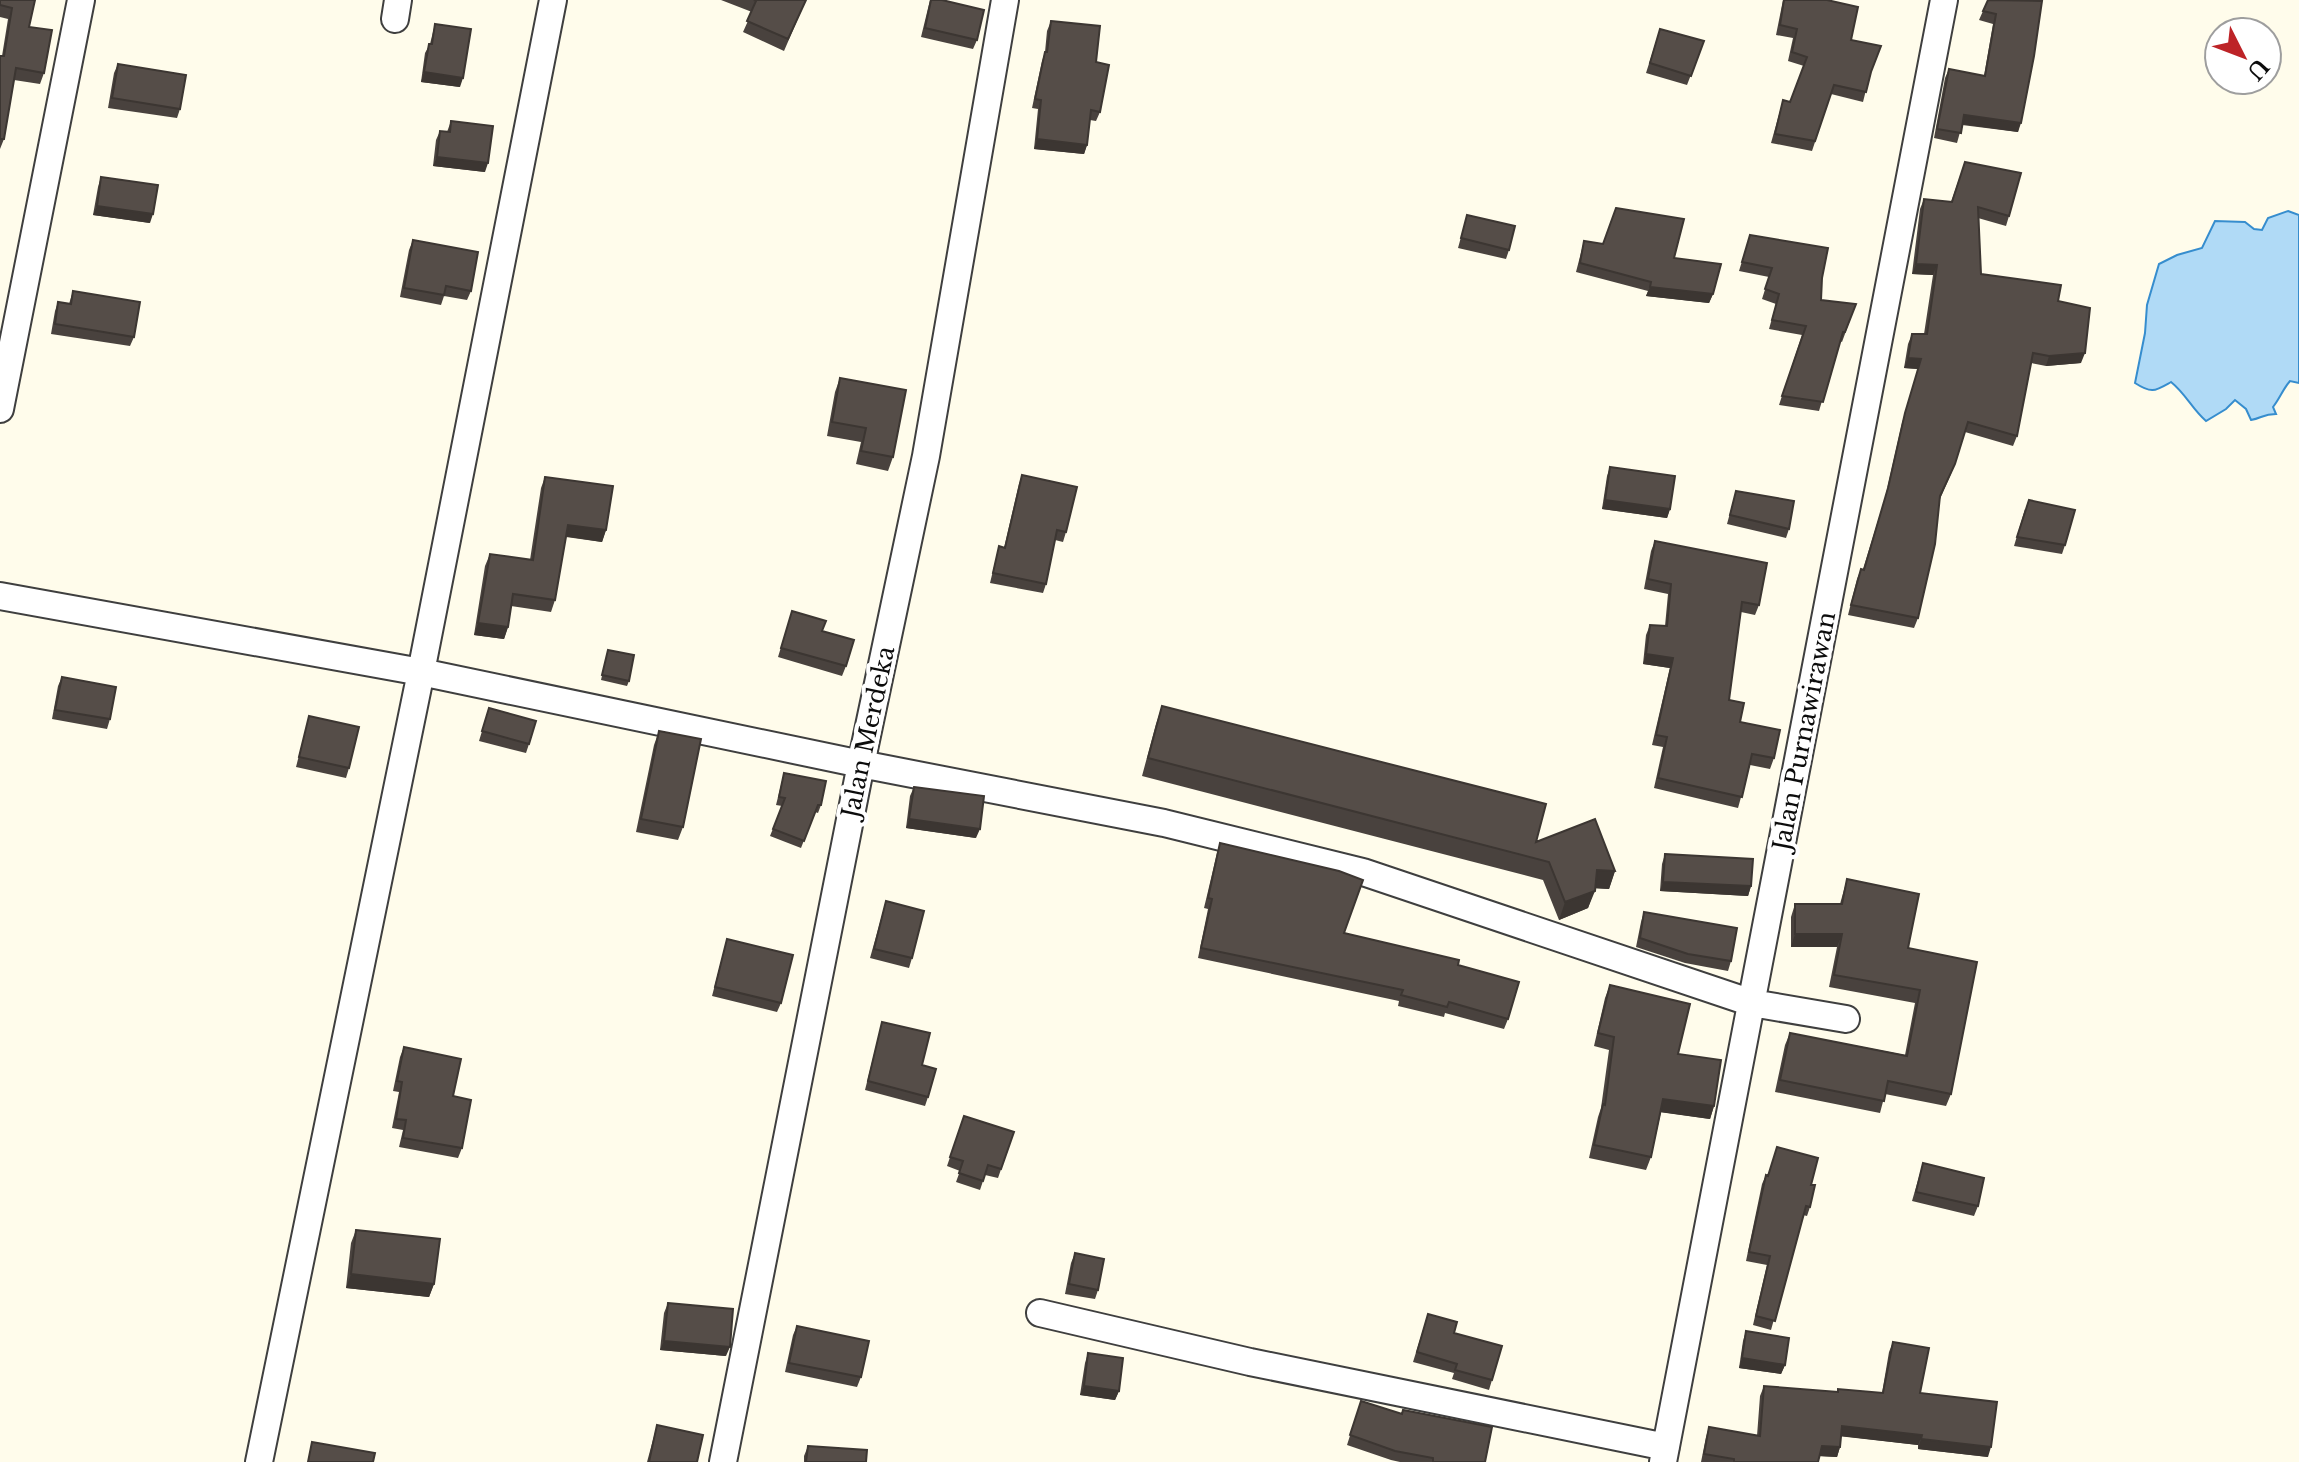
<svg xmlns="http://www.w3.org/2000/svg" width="2299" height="1462" font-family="'Libre Baskerville',serif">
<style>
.water{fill:#b0daf6;stroke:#368dce;stroke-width:2}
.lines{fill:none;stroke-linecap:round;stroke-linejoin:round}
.street-casing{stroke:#3f3f3f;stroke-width:30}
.street{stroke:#fff;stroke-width:26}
.wall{fill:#49423e}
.shaded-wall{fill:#3c3632}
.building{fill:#554d48;stroke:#3c3632;stroke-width:2}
.labels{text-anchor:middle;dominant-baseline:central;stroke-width:8;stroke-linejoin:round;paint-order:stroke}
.street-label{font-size:24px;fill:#0c0c0c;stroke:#fff}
</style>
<rect width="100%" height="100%" fill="#fffceb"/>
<path class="water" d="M2288,211L2299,215V383L2290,381C2283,389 2280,398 2273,407L2276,414C2263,414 2262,418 2251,420L2246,409L2235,400L2226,409L2206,421C2192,409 2186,394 2171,382C2155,391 2152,394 2135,383L2145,333L2147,305L2159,264L2177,255L2202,248L2215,221L2245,222L2254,229L2262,230L2268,218Z"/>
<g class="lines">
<g class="street-casing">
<path id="street" d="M395,19L398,0
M0,409L81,0
M0,596L421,672L861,764L1164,823L1363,872L1752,1003L1846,1019
M1040,1313L1250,1362L1666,1447
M259,1462L421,672L553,0
M723,1462L861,764L926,456L1005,0
M1663,1462L1944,0"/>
</g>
<use href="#street" class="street"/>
</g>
<path class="wall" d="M0,0H35L29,27L44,73L40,84L14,80L4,139L0,149V56H2L8,19L0,17Z
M721,0H806L784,51L743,32L752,12Z
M930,0L977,40L973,49L921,37Z
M1783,0H1827L1870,74L1863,102L1831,94L1812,151L1771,143L1783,100L1790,102L1804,66L1788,61L1793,38L1776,35Z
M2038,0L2018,132L1962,125L1957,143L1934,138L1945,78L1949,69L1984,76L1993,24L1979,20L1983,11Z
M1051,21L1096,62L1100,112L1096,121L1090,120L1087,145L1084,154L1034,149L1038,109L1032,108L1042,61L1045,52L1047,31Z
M435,24L460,87L421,82L425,53L430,44Z
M1660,29L1704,41L1687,85L1646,73Z
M118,64L180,109L177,118L108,108L114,73Z
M451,121L485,172L433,166L436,140L440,131L447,132Z
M1965,162L2009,216L2006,226L1978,218L1981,274L2058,301L2081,363L2046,366L2031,363L2017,436L2013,446L1965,432L1951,474L1940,499L1918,618L1914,628L1848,615L1857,579L1861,569H1863L1885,498L1902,423L1918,369L1904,368L1908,344L1912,334H1924L1933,275L1912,274L1920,209L1924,199L1951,202Z
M101,177L150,223L93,215L98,187Z
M1467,215L1509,250L1506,259L1458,248Z
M1750,235L1822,278L1821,300L1856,304L1842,342L1840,341L1819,411L1779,405L1802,335L1769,329L1776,304L1762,299L1769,277L1739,271Z
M413,240L471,291L467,300L444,296L441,305L400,297L409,250Z
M1584,241L1674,258L1713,294L1709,303L1646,296L1648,291L1576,272Z
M73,291L134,337L130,346L51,334L55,311L58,302L69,304Z
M840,378L893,457L888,471L856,464L861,442L827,436L835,392Z
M1610,467L1670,509L1667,518L1602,509L1607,476Z
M1022,475L1066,532L1063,542L1055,540L1046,584L1043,593L990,583L999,546L1004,548L1019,484Z
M545,477L606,530L602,542L566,537L555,600L551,612L511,606L508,627L504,639L474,635L485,566L490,554L530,560L541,488Z
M1736,491L1789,529L1786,538L1727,524Z
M2025,509L2065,545L2062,554L2014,546Z
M1655,541L1759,605L1755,615L1741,612L1729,700L1740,722L1774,758L1770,769L1750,765L1738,808L1654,788L1663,747L1652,745L1670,668L1643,664L1646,635L1650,625L1665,626L1668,594L1644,589L1651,551Z
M792,611L822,631L846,666L842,676L778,657Z
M608,650L629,681L627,686L601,680Z
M62,677L110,719L107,729L52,719L58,686Z
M1162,706L1615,871L1609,889L1595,888L1588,908L1559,920L1543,880L1142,776L1156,724Z
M489,708L529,744L526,753L479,741Z
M309,716L349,768L346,778L296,767Z
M659,731L683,827L678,840L636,832L654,745Z
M784,773L821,805L818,813L815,812L801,848L770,836L782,806L776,805Z
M914,787L976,838L906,828L910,796Z
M1220,843L1344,933L1458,965L1508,1019L1504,1029L1445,1013L1444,1017L1398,1006L1399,1001L1198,958L1208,909L1204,908L1217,853Z
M1665,854L1751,886L1748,896L1660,891L1662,864Z
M1847,879L1908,948L1951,1094L1946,1106L1885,1094L1880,1113L1775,1092L1785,1045L1790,1033L1905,1055L1915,1003L1829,987L1837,947H1791V917L1795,904H1840Z
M886,901L912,958L909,968L870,958Z
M1644,912L1731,961L1728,971L1685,963L1636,947L1641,922Z
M727,939L781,1003L777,1012L712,996Z
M1610,985L1678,1054L1714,1106L1710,1119L1661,1112L1651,1157L1646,1170L1589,1158L1598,1117L1601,1108L1609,1050L1594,1046L1605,998Z
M882,1022L922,1065L928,1097L925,1106L865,1090Z
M404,1047L453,1096L462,1148L458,1158L399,1147L403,1130L392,1128L399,1092L393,1091L400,1057Z
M964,1116L1014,1132L998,1178L985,1175L980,1190L956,1182L960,1171L947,1166Z
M1777,1147L1811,1185L1810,1207L1807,1216L1803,1215L1771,1330L1753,1325L1767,1265L1746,1261L1762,1184L1766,1175L1768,1176Z
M1923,1163L1978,1206L1974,1216L1912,1201Z
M356,1230L434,1284L429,1297L346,1288L351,1243Z
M1075,1253L1098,1290L1095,1299L1065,1294L1071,1263Z
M668,1303L726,1356L660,1350L664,1313Z
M1428,1314L1454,1333L1492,1380L1489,1390L1452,1379L1454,1373L1413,1362Z
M797,1326L861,1377L857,1387L785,1372L793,1335Z
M1746,1331L1785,1365L1781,1374L1739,1368L1743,1341Z
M1893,1342L1920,1393L1988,1457L1918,1449V1445L1841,1436L1840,1447L1837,1457L1819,1456L1818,1462H1701L1706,1437L1709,1427L1757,1436L1760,1396L1764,1386L1837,1392L1838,1389L1882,1393L1889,1352Z
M1088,1353L1119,1391L1115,1400L1080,1395L1085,1363Z
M1361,1401L1485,1462H1400L1391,1460L1347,1445Z
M657,1425L697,1462H647Z
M808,1446L866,1462H804V1456Z"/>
<path class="shaded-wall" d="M424,72L463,78L460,87L421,82Z
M1964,115L2021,123L2018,132L1961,124Z
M1037,139L1087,145L1084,154L1034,149Z
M437,157L488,163L485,172L433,166Z
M97,206L153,214L150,223L93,215Z
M1916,264L1937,265L1933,275L1912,274Z
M1650,287L1713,294L1709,303L1646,296Z
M2085,353L2081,363L2046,366L2049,356Z
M1908,358L1921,359L1918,369L1904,368Z
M1605,500L1670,509L1667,518L1602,509Z
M568,525L606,530L602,542L563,536Z
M478,623L508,627L504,639L474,635Z
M1646,654L1673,658L1670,668L1643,664Z
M909,819L980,829L976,838L906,828Z
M1597,870L1615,871L1609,889L1590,888Z
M1663,882L1751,886L1748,896L1660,891Z
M1595,891L1588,908L1559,920L1565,902Z
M1795,934H1842L1837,947H1791Z
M1663,1099L1714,1106L1710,1119L1659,1112Z
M351,1274L434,1284L429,1297L346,1288Z
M664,1341L730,1347L726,1356L660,1350Z
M1742,1358L1785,1365L1781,1374L1739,1368Z
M1084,1386L1119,1391L1115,1400L1080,1395Z
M1842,1426L1922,1435L1918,1445L1838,1436Z
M1921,1439L1991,1447L1988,1457L1918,1449Z
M1822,1446L1840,1447L1837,1457L1818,1456Z"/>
<path class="building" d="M0,0H35L29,27L52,30L44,73L16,68L4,139H0V56H4L12,8L0,5Z
M754,0H806L788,39L747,21L756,1Z
M931,0H942L984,10L977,40L925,28Z
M1784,0H1827L1858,7L1851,40L1881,46L1871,72L1866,92L1834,85L1815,141L1775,134L1783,100L1790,102L1807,57L1792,52L1797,29L1780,25Z
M1988,0L2042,1L2034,56L2021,123L1964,115L1961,133L1937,129L1949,69L1985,76L1996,14L1983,11Z
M1051,21L1100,26L1096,62L1109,65L1100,112L1091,110L1087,145L1037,139L1041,100L1035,99L1045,52H1047Z
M435,24L471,29L463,78L424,72L429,44H432Z
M1660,29L1704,41L1691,76L1650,63Z
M118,64L186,75L180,109L112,98Z
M451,121L493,126L488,163L437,157L440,131L450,132Z
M1965,162L2021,173L2009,216L1978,207L1981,274L2061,285L2058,301L2090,308L2085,353L2049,356L2033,353L2017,436L1968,422L1955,464L1940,496L1935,544L1918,618L1851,605L1861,569L1864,570L1888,488L1905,413L1921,359L1908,358L1912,334H1927L1937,265L1916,264L1924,199L1952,202Z
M101,177L158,185L153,214L97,206Z
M1616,208L1684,219L1674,258L1721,264L1713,294L1650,287L1651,282L1580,263L1584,241L1603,244Z
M1467,215L1515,226L1509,250L1461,238Z
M1750,235L1828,248L1822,278L1821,300L1856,304L1845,332H1843L1823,402L1782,396L1806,326L1772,320L1779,294L1765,289L1772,268L1742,262Z
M413,240L478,252L471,291L446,286L444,295L404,288Z
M73,291L140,302L134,337L55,324L58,302L71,304Z
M840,378L906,390L893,457L861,451L866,428L832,422Z
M1610,467L1675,476L1670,509L1605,500Z
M1022,475L1077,487L1066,532L1057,530L1046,584L993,573L999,546L1005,548Z
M545,477L613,486L606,530L568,525L555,600L513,594L508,627L478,623L490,554L533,560Z
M1736,491L1794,501L1789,529L1730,515Z
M2029,500L2075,510L2065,545L2017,537Z
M1655,541L1767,563L1759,605L1742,602L1729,700L1744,703L1740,722L1780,730L1774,758L1752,754L1742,797L1658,778L1667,737L1656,735L1673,658L1646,654L1650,625L1667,626L1671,584L1648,579Z
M792,611L826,621L822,631L854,640L846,666L781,648Z
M608,650L634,655L629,681L602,675Z
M62,677L116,687L110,719L55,710Z
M1162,706L1546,804L1536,842L1595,819L1615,871L1597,870L1595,891L1565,902L1549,862L1148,758Z
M489,708L536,721L529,744L482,731Z
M309,716L359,727L349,768L299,757Z
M659,731L701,739L683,827L641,819Z
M784,773L826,781L821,805H818L804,841L773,829L785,798L779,797Z
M914,787L984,796L980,829L909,819Z
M1220,843L1339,871L1363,880L1344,933L1459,960L1458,965L1519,982L1508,1019L1449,1002L1447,1007L1401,995L1403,990L1201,948L1212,899L1208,898Z
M1665,854L1753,859L1751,886L1663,882Z
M1847,879L1919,894L1908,948L1977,962L1951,1094L1888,1081L1884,1101L1780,1080L1790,1033L1907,1056L1920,990L1834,975L1842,934H1795V904H1842Z
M886,901L924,911L912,958L874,949Z
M1644,912L1737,928L1731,961L1688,954L1640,938Z
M727,939L793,955L781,1003L715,987Z
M1610,985L1690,1004L1678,1054L1721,1060L1714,1106L1663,1099L1651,1157L1594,1145L1603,1104L1605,1105L1614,1037L1598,1033Z
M882,1022L930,1033L922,1065L936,1069L928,1097L868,1081Z
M404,1047L461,1059L453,1096L471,1100L462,1148L403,1138L406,1120L396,1119L402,1082L397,1081Z
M964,1116L1014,1132L1001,1169L988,1165L983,1181L959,1173L963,1161L950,1157Z
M1777,1147L1818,1158L1811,1185H1815L1810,1207L1806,1206L1775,1321L1756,1316L1770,1256L1749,1252L1766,1175L1768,1176Z
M1923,1163L1984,1178L1978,1206L1916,1192Z
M356,1230L440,1239L434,1284L351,1274Z
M1075,1253L1104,1259L1098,1290L1069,1284Z
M668,1303L733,1309L730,1347L664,1341Z
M1428,1314L1457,1322L1454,1333L1502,1346L1492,1380L1455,1370L1457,1364L1417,1352Z
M797,1326L869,1341L861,1377L789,1363Z
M1746,1331L1789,1338L1785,1365L1742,1358Z
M1893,1342L1929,1348L1920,1393L1997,1402L1991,1447L1921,1439L1922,1435L1842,1426L1840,1447L1822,1446L1818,1462H1734V1459L1704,1454L1709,1427L1760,1436L1764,1386L1838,1392V1389L1883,1393Z
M1088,1353L1123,1358L1119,1391L1084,1386Z
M1361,1401L1402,1414L1403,1410L1492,1427L1485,1462H1433V1458L1395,1451L1350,1435Z
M657,1425L703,1435L697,1462H649Z
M312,1442L375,1453L373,1462H308Z
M808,1446L867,1450L866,1462H806Z"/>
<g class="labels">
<g class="street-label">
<text transform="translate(1804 731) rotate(-79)">Jalan Purnawirawan</text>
<text transform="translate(868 732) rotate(-78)">Jalan Merdeka</text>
</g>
</g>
<g transform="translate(2243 56) rotate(132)"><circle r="38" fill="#ffffff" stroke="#9e9e9e" stroke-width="2"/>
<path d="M0-6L14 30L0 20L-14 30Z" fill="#bd2327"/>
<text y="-12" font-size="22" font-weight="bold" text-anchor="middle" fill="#0c0c0c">U</text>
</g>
</svg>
